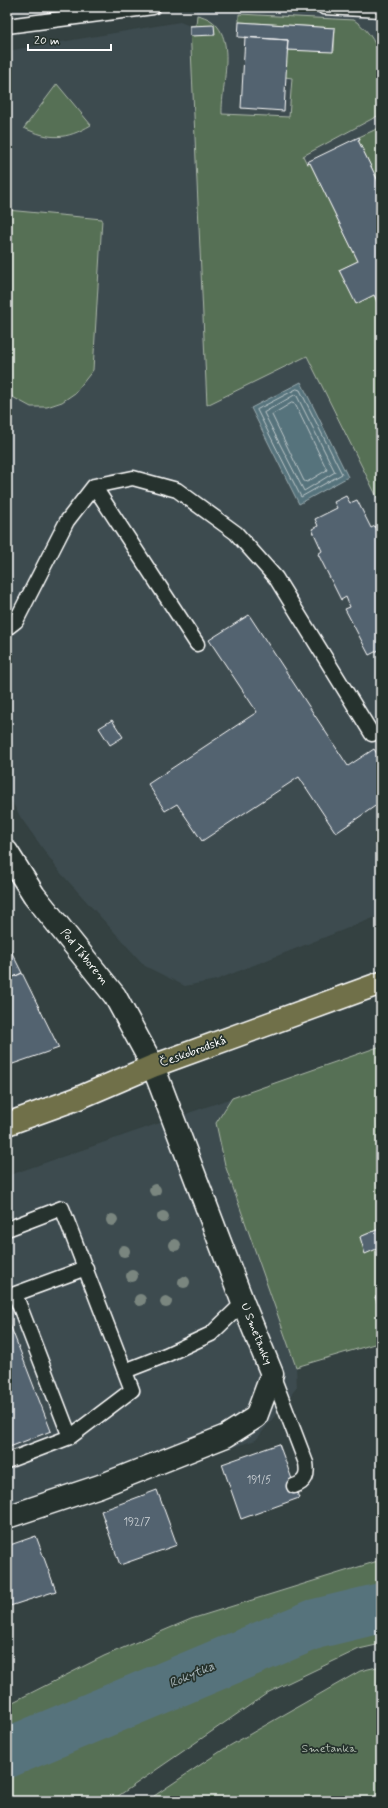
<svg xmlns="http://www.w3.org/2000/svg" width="388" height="1808" font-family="Mynerve,sans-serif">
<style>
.built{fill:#3d4b4f}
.green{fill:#576f54;stroke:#abb7aa}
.water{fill:#57737b;stroke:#9aabb0}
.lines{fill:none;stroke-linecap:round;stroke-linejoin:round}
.shore{stroke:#bcc7ca;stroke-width:1}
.river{stroke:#57737b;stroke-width:50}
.building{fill:#536370;stroke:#fff}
.lane-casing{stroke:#fff;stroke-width:17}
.street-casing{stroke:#fff;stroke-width:25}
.secondary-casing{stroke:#fff;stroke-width:25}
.primary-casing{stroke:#fff;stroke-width:25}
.lane{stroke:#26332d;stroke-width:14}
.street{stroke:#26332d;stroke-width:22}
.secondary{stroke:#26332d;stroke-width:22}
.primary{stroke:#6f704a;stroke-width:22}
.tree{fill:#7a867f}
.labels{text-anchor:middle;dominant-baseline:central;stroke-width:3.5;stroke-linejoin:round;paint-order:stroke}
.number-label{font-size:10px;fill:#d4d8db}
.street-label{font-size:12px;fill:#fff;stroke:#26332d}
.park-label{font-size:12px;fill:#b3beb2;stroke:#26332d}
.water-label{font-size:13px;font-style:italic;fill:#abb9bd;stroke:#26332d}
</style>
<rect width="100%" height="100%" fill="#344141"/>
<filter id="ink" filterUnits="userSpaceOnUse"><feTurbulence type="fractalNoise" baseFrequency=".025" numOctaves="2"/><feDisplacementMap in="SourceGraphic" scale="8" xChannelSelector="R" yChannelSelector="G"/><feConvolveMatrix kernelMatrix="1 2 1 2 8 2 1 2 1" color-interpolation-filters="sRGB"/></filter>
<g filter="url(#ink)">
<path class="built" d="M196,7H381V915L216,980L185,986L145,966L59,871L21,818L7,793V51L180,22L190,26L196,25Z
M232,1098L216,1123L225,1165L296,1367L297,1387L256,1440L7,1516V1176Z"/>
<path class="green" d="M239,14L354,20C388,43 381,78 381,114L303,156L307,164L310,163L358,261L339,270L356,303L374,295L381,310V505L307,356L207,405L190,26L196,25L197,15C242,24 221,81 222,114L289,117L292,78L285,77L287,50L334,51L335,28L239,22Z
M57,84L91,125C66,140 50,140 24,128Z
M381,127V187L358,140L360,139L359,137Z
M7,210L102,219L93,370L75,393L62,402L47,407H31L7,394Z
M381,1046V1234L379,1229L360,1237L366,1253L381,1247V1295L375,1297L381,1312V1342L296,1367L225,1165L216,1123L232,1098Z
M381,1560V1644L359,1649L269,1692L111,1801H7V1705L104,1656L191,1619Z
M381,1666V1801H151L154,1796L224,1749L360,1671Z"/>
<path class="water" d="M301,382L348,477L299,504L251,408Z"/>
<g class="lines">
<path class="shore" d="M297,389L300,390L342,474L301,497L257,410Z
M295,395L297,396L335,472L304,491L264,413Z
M292,403L295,404L327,470L307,482L304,481L272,415Z"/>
<path class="river" d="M7,1753L315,1624L381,1608"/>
</g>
<path class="building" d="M239,22L335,28L333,52L287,50L288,40L238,37Z
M214,25L215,35L190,36V26Z
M245,37L288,40L284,111L241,108Z
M359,137L360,139L358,140L381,187V310L374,295L356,304L339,270L358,261L310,163L308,164L307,162Z
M346,496L350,503L357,500L371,528L375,526L381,537V649L369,655L345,609L350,607L346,597L341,600L318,554L322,551L312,529L318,526L315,519L337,508L334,502Z
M249,615L348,766L374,749L381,760V802L336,833L299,777L202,841L177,804L165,811L148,784L257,712L209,640Z
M112,720L123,737L110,745L99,728Z
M7,943L22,973L7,980Z
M22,973L59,1048L7,1066V980Z
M379,1229L381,1234V1247L365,1254L360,1237Z
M381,1295V1312L375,1297Z
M7,1317L51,1431L7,1448Z
M279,1444L299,1498L241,1519L222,1464Z
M157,1490L177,1545L120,1565L101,1511Z
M36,1536L56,1591L7,1607V1546Z"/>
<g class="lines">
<g class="lane-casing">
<path id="lane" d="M324,7L381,10
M7,26L153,7
M94,486L197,644
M7,628L16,621L67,521L94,486L133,478L177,490L236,533L276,578L372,734
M7,1229L62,1208L132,1390L70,1437L15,1294
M7,1297L86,1268
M125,1371L166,1355L211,1334L243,1303
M272,1374L306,1463C308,1475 306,1482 294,1486
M7,1461L70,1437"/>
</g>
<g class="street-casing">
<path id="street" d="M7,1517L100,1486L226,1436L256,1417L272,1374L243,1303L153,1066"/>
</g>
<g class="secondary-casing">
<path id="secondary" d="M7,852L34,895L115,996L153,1066"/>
</g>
<g class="primary-casing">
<path id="primary" d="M7,1124L76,1099L153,1066L381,983"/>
</g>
<use href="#lane" class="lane"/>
<use href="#street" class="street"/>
<use href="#secondary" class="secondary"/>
<use href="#primary" class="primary"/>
</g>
<g class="tree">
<circle cx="155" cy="1190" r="6"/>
<circle cx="163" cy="1217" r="6"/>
<circle cx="112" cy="1220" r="6"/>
<circle cx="175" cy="1245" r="6"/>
<circle cx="124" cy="1251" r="6"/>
<circle cx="132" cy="1276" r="6"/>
<circle cx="184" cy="1282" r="6"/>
<circle cx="140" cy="1300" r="6"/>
<circle cx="166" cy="1302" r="6"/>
</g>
</g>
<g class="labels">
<g class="number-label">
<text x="259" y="1480">191/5</text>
<text x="137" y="1522">192/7</text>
</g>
<g class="street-label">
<text transform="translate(84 957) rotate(51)">Pod Táborem</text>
<text transform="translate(193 1052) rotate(-20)">Českobrodská</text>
<text transform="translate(256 1334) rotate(68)">U Smetanky</text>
</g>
<g class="park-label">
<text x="329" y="1749">Smetanka</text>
</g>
<g class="water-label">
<text transform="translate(192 1675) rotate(-23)">Rokytka</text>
</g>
</g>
<rect width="388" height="1808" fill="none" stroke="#26332d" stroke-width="24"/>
<rect x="12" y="12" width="364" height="1784" fill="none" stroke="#fff" stroke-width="1.5" filter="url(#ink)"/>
<path d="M28 44v6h83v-6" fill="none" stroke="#ffffff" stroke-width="2"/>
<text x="34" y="44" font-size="12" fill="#ffffff" stroke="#26332d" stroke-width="3" paint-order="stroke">20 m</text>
</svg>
